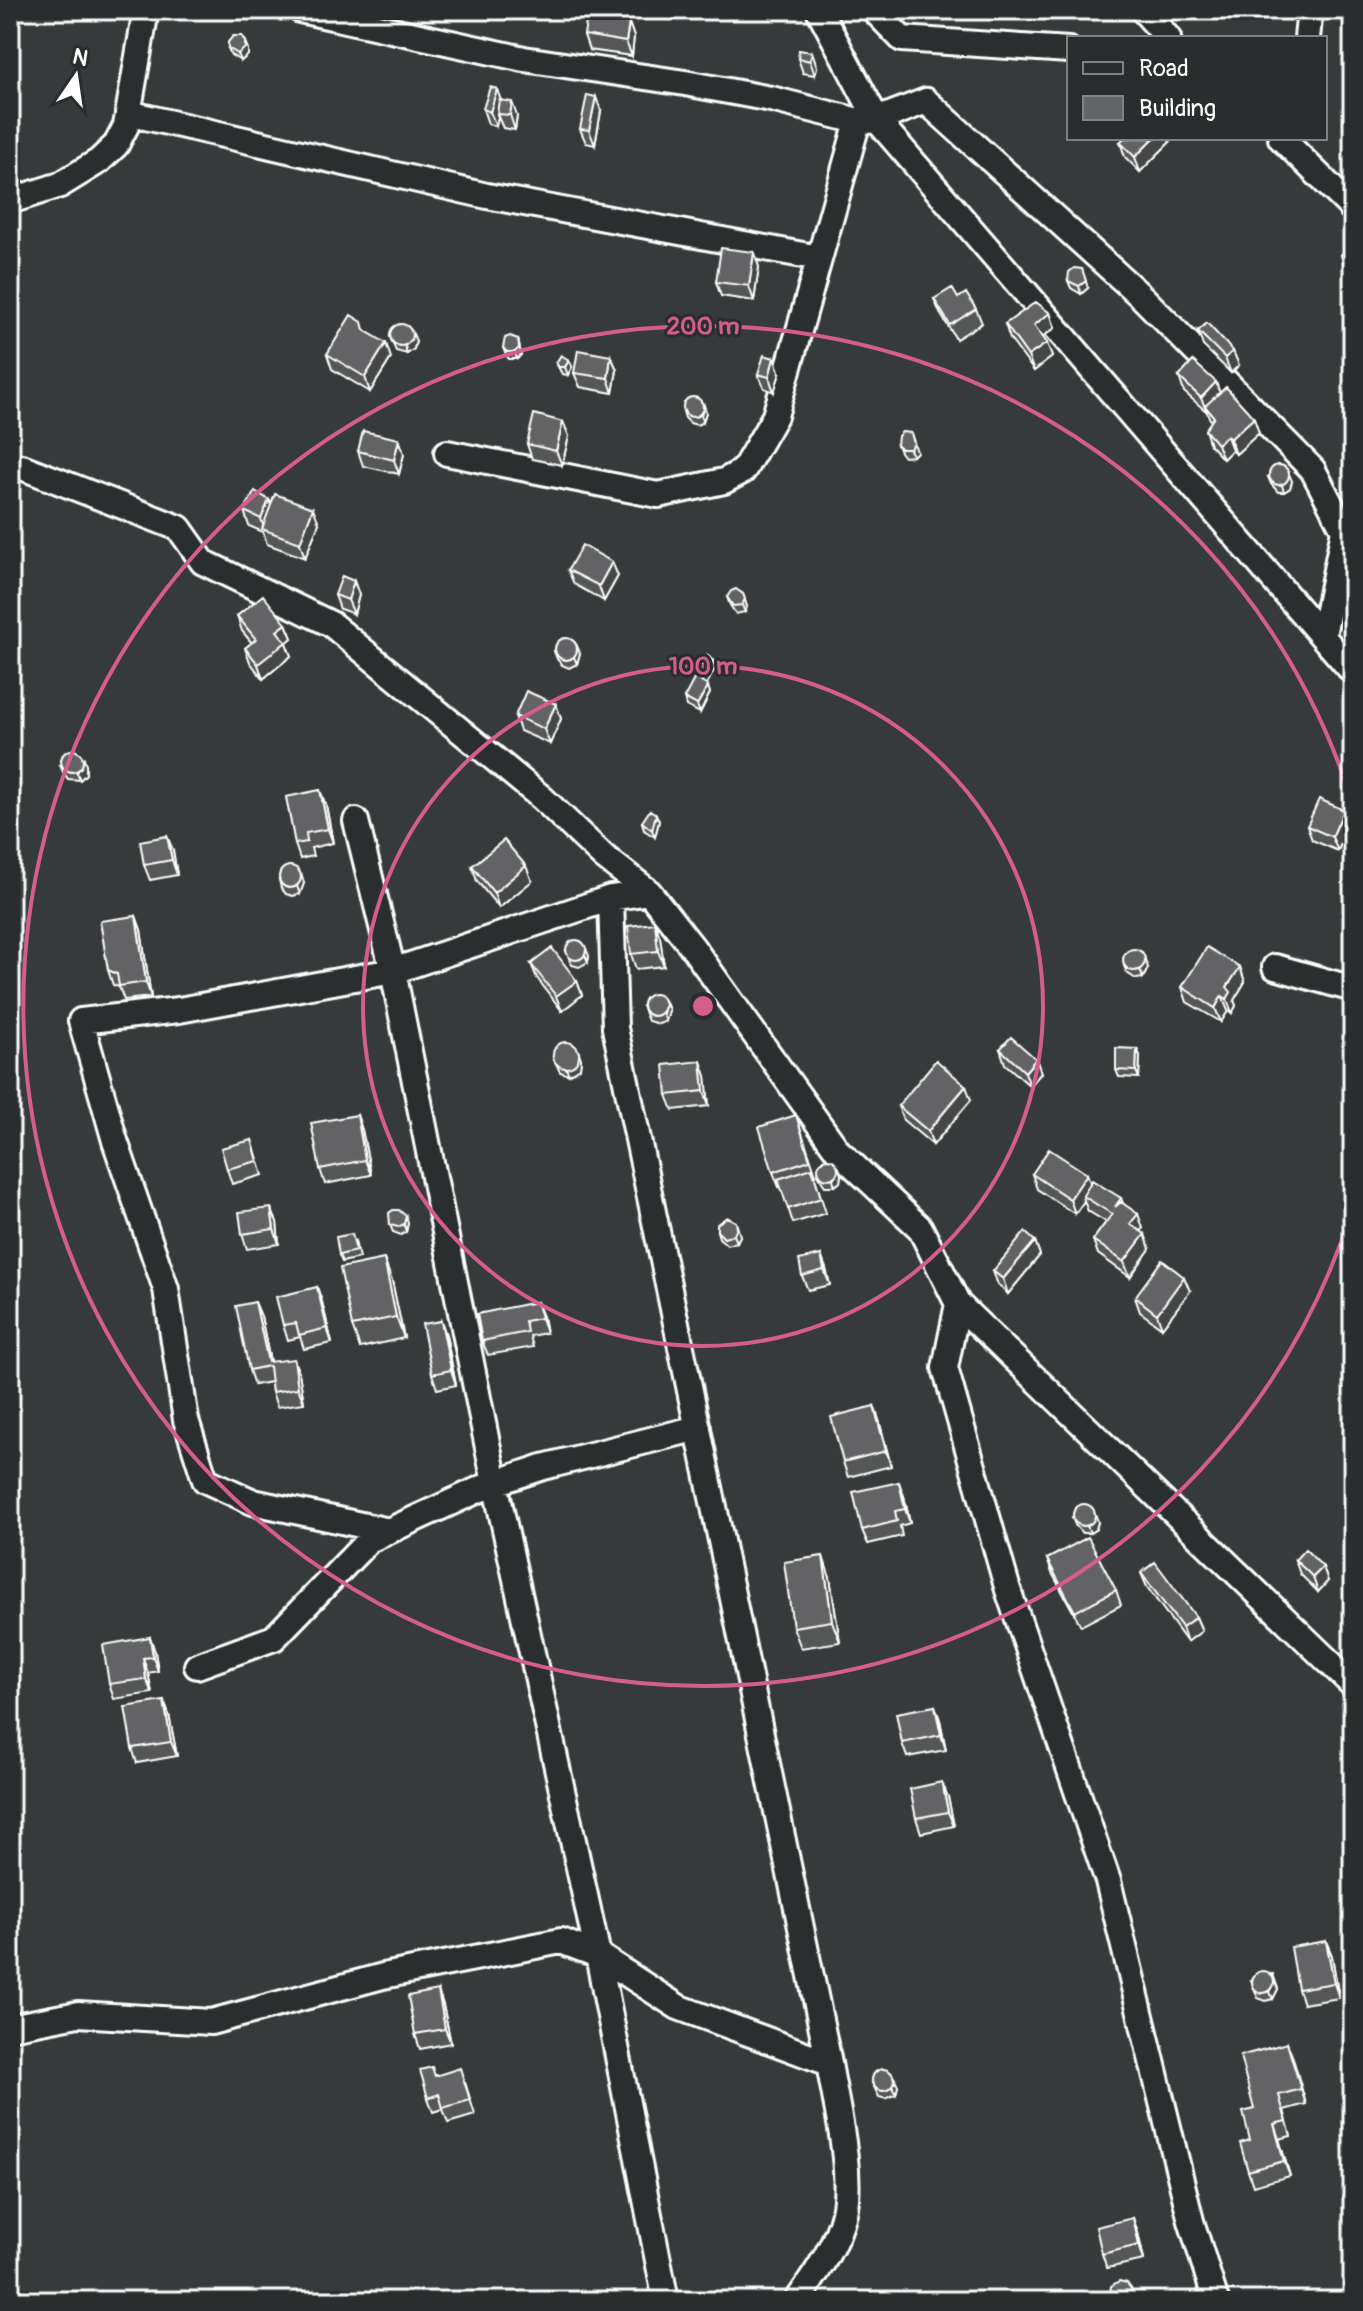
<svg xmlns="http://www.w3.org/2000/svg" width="1363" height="2311" font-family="Pangolin,sans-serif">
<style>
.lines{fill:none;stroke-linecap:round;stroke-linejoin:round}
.minor-casing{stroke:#fff;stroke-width:30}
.minor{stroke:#2a2d2e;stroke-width:24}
.wall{fill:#555657;stroke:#fff;stroke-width:2}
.shaded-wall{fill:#454647;stroke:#fff;stroke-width:2}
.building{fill:#636465;stroke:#fff;stroke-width:2}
.ring{fill:none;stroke:#d45d8c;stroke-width:4}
.centre{fill:#d45d8c;stroke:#2a2d2e;stroke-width:4}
.ring-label{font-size:24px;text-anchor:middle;font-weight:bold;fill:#d45d8c;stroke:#2a2d2e;stroke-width:6;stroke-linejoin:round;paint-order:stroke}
</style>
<rect width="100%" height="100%" fill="#373a3b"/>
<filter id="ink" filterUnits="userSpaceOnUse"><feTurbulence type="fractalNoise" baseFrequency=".0125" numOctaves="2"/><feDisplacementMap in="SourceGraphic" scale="16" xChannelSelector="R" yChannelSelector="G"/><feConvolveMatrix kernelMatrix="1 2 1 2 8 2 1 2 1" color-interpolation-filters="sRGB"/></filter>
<g filter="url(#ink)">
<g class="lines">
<g class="minor-casing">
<path id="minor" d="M300,10L524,59L685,83L771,99L858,121L877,120L926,101L1143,298L1313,470L1344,530L1323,635
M819,10L877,120L1353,672
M874,10L902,39L1069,50
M1143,10L1168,38
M1307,38L1310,10
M128,113L487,196L819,258
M1281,138L1353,209
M10,201L60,185L99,161L116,145L126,126L146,10
M447,453L658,495L724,481L743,471L775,416L858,121
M22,467L179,528L203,562L331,624L542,798L604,857L649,892
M356,821L393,971L179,1010L81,1021L115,1141L166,1289L186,1420L205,1480L253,1502L389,1531
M611,898L615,1028L829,2063C836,2106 853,2171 844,2213C837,2244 815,2275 797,2301
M1275,967L1353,989
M958,1304L945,1368L1008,1590L1108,1881L1191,2221L1216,2301
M197,1666L274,1638L369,1540L489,1485L543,1467L698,1428
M10,2027L78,2014L211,2022L383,1976L561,1941L598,1955L678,2007L829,2063
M666,2301L598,1955L495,1483L393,971L611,898L649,892L693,948L838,1151L920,1228L958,1304L1353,1685"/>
</g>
<use href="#minor" class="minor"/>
</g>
<path class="wall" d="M610,10H633L629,22L612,16Z
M629,23L634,37L632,56L589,50L584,35Z
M228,48L248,49V55L241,61L231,55Z
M812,52L817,67L815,75L803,73L798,58Z
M501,100L517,116L515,130L503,128L498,117L496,126L488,124L483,109Z
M601,111L595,145L586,143L580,129Z
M1120,142H1170L1140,172L1125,157Z
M1353,243V275L1346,270L1341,255Z
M754,252L759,267L754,301L721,296L716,282Z
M1068,281L1088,288L1081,294L1071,288Z
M958,298L976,309L982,323L956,339L940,313L934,299Z
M1050,313L1055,328L1043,337L1052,357L1034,371L1010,339L1005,324Z
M365,330L391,358L370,392L332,369L327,354Z
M1198,331L1239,365L1231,373L1203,346Z
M390,337L416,341L414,349L407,354L396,351Z
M518,339L521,355L517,359H509L506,355L503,348Z
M611,356L617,370L613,393L580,387L574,373Z
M569,360L572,367L568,375L562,374L556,363Z
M780,373L774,392L764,388L758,374Z
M1179,377L1220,393L1259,433L1236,454L1232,450L1223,459L1210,445L1205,430L1211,422L1207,412L1184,392Z
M683,411L706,412L703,422L697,425L690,423L685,418Z
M563,422L569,436L562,465L532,459L527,444Z
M399,439L404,454L399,474L363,466L358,451Z
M897,445L917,452L913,456L904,457L900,452Z
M1268,477L1292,481L1290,488L1284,492H1278L1271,484Z
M269,500L271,504L319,523L305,558L267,544L263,532L249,526L244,511Z
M568,570L618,576L604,601L574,584Z
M354,581L359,595L354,614L340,609L335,595Z
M743,594L747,607L745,612L736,614L730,605L727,597Z
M237,616L286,624L292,638L286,643L291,656L263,679L250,662L245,648L252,643L242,631Z
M554,651L580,653L577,664L569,668L562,665L557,659Z
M715,668L706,685L710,693L700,713L686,706L684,698Z
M556,704L561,719L550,744L520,731L515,716Z
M60,765H86V774L80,780L68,779L63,772Z
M326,805L333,843L311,848L313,856L300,859L295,844Z
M1344,810L1349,824L1338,851L1312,840L1307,826Z
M659,821L655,837L644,830L642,822Z
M173,850L177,875L150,880L144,865Z
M472,866L532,881L499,908L477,881Z
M279,880L304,883L300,894L293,896L286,894L281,888Z
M136,916L141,930L151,997L124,1000L119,987L113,985L108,970Z
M660,937L664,966L636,969L631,954Z
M566,951L589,956L588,962L579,967L572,965Z
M531,964L577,981L582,995L562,1011L537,978Z
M1124,966L1148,968L1143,978L1136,979L1127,973Z
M1240,967L1245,982L1234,1000L1236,1006L1232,1013L1228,1011L1221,1022L1187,1002L1182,987Z
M666,1003L669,1010L666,1021L659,1024L648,1021L642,1006Z
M1000,1049L1036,1059L1041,1073L1030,1086L1005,1064Z
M1137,1049L1140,1056L1139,1078L1119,1077L1116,1070Z
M553,1057L581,1059L580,1068L569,1075L560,1072Z
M706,1076L709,1106L673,1110L667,1095Z
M971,1100L933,1145L903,1120L898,1106Z
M357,1115L362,1130L371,1175L325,1184L320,1169Z
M796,1115L816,1175H814L826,1213L793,1223L781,1186L779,1187L773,1172Z
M252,1140L263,1175L232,1184L227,1169Z
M839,1168L841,1175L840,1182L835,1186H825L821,1180L818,1173Z
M1032,1174H1087L1090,1183L1121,1198L1123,1203L1143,1228L1141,1231L1150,1249L1130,1277L1098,1254L1093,1240L1106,1222L1088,1211L1084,1201L1075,1214L1037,1189Z
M406,1216L408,1223L406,1232L401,1235L393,1232L390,1225Z
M277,1222L279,1244L247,1249L242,1234Z
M717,1231L740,1236L737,1242L727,1245L719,1238Z
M355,1241L359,1258L342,1262L339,1255Z
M1035,1241L1040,1255L1008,1294L998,1285L993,1271Z
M821,1255L826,1269L830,1285L808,1290L802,1276Z
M392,1281L404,1338L360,1348L352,1326Z
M317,1287L322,1302L332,1343L304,1349L300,1337L288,1340L283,1325Z
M1190,1291L1162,1328L1140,1312L1135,1297Z
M537,1302L543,1317L546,1333L530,1336L533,1347L488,1355L482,1341Z
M261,1316L270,1362L299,1373L304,1403L277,1407L272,1392L271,1382L254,1385L249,1370Z
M441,1321L446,1335L456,1385L437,1389L432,1374Z
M874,1406L879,1420L891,1466L848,1477L843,1462Z
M904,1496L910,1523L900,1526L902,1536L868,1544L862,1530Z
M1095,1514L1098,1522L1096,1529L1090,1533H1082L1075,1525L1072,1517Z
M1047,1559L1116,1590L1121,1605L1081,1626L1052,1573Z
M1295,1560L1328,1581L1318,1592L1300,1574Z
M1141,1573L1196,1617L1202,1631L1187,1642L1147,1587Z
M830,1578L840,1642L801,1648L793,1627Z
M150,1637L155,1652L158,1671L148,1673L152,1693L114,1699L109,1684Z
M164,1701L169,1715L177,1756L137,1763L132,1748Z
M935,1706L940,1720L946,1750L907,1757L902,1743Z
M948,1797L954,1826L921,1833L916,1818Z
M1326,1941L1332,1956L1339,1998L1303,2004L1298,1989Z
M1273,1974L1278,1989L1273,1999L1266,2001L1258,1998L1251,1980Z
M438,1990L443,2005L451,2043L420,2049L415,2034Z
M1287,2043L1306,2104L1284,2110L1291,2136L1279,2139L1290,2176L1253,2186L1248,2171L1254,2109Z
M435,2075L465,2082L475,2115L448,2123L443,2109L433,2112L428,2098Z
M895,2079L898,2086L896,2094L886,2099L879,2097L872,2083Z
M1133,2218L1138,2233L1144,2260L1107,2268L1102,2254Z"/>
<path class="shaded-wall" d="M625,10H633L629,22Z
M629,23L634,37L632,56L626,42Z
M245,42L248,49V55L241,61L238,54Z
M812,52L817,67L815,75L810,61Z
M497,89L502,104L497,114L498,117L496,126L490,112Z
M596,97L601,111L595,145L589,130Z
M512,102L517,116L515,130L510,115Z
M1154,138H1168L1170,142L1140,172L1135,157Z
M754,252L759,267L754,301L749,286Z
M1082,269L1088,288L1081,294L1079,286Z
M1050,313L1055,328L1039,339L1034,325Z
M413,334L416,341L414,349L407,354L405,346Z
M518,339L521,355L517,359L515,352Z
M386,343L391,358L370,392L365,377Z
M1047,343L1052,357L1034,371L1028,356Z
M1233,351L1239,365L1231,373L1225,358Z
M611,356L617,370L613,393L608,378Z
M774,358L780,373L774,392L769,377Z
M569,360L572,367L568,375L565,367Z
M1216,382L1221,396L1205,406L1207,412L1201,398Z
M704,405L706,412L703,422L701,415Z
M1254,418L1259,433L1236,454L1230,439Z
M563,422L569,436L562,465L556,451Z
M911,433L917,452L913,456L910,449Z
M1227,436L1232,450L1223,459L1217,444Z
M399,439L404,454L399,474L394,460Z
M1289,474L1292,481L1290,488L1284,492L1282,485Z
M269,500L275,514L265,530L261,519Z
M313,508L319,523L305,558L300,543Z
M612,562L618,576L604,601L599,586Z
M354,581L359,595L354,614L348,600Z
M743,594L747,607L745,612L742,605Z
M286,624L292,638L286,643L291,656L263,679L258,664L277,631Z
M577,646L580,653L577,664L574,657Z
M713,661L715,668L704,690L701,682Z
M708,686L710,693L700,713L697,705Z
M556,704L561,719L550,744L544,729Z
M84,758L86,765V774L80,780L77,773Z
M320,790L326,805L333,843L328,829Z
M1344,810L1349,824L1338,851L1332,837Z
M656,814L659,821L655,837L652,830Z
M167,836L173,850L177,875L172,860Z
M526,866L532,881L499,908L494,893Z
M302,876L304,883L300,894L297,886Z
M136,916L141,930L151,997L146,982Z
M655,923L660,937L664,966L658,951Z
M586,948L589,956L588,962L585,955Z
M1143,954L1148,968L1143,978L1140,970Z
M1240,967L1245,982L1234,1000L1236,1006L1232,1013L1227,999V987Z
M577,981L582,995L562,1011L556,996Z
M1222,996L1228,1011L1221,1022L1215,1008Z
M666,1003L669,1010L666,1021L663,1014Z
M1137,1049L1140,1056L1139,1078L1136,1071Z
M579,1052L581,1059L580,1068L569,1075L566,1068Z
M1036,1059L1041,1073L1030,1086L1025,1072Z
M701,1061L706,1076L709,1106L704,1091Z
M966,1086L971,1100L933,1145L928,1131Z
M357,1115L362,1130L371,1175L365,1160Z
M839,1168L841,1175L840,1182L835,1186L833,1179Z
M1087,1174L1092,1188L1083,1196L1084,1201L1075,1214L1070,1199Z
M271,1208L277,1222L279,1244L274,1229Z
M1138,1214L1143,1228L1136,1238L1130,1224Z
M406,1216L408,1223L406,1232L404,1224Z
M736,1222L740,1236L737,1242L734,1235Z
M1145,1234L1150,1249L1130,1277L1124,1262Z
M1035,1241L1040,1255L1008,1294L1003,1279Z
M821,1255L826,1269L830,1285L824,1270Z
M384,1259L392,1281L404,1338L396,1317Z
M1184,1277L1190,1291L1162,1328L1157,1314Z
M317,1287L322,1302L332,1343L327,1328Z
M255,1302L261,1316L273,1377L268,1362Z
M537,1302L543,1317L546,1333L541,1318Z
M441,1321L446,1335L456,1385L451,1370Z
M294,1359L299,1373L304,1403L298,1388Z
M874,1406L879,1420L891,1466L886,1451Z
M899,1482L904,1496L910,1523L905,1509Z
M1095,1514L1098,1522L1096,1529L1090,1533L1087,1526Z
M823,1556L830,1578L840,1642L832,1621Z
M1323,1567L1328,1581L1318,1592L1313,1577Z
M1196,1617L1202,1631L1187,1642L1182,1627Z
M150,1637L155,1652L158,1671L153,1657Z
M143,1658L148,1673L152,1693L146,1679Z
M164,1701L169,1715L177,1756L171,1742Z
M935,1706L940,1720L946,1750L941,1735Z
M942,1782L948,1797L954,1826L948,1812Z
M1326,1941L1332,1956L1339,1998L1334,1983Z
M1275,1982L1278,1989L1273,1999L1270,1992Z
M438,1990L443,2005L451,2043L445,2029Z
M1287,2043L1293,2058L1306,2104L1301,2089Z
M895,2079L898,2086L896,2094L893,2087Z
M1274,2124L1279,2139L1290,2176L1284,2161Z
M1133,2218L1138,2233L1144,2260L1139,2245Z
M1131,2289L1134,2296L1133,2301H1130L1129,2299Z"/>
<path class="building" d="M587,16L629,23L626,42L584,35Z
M233,36H242L245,42V48L238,54L228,48V42Z
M799,50L812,52L810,61L798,58Z
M490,87L497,89L490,112L483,109Z
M587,95L596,97L589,130L580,129Z
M499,100L512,102L510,115L497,114Z
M1124,138H1154L1135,157L1120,142Z
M1352,242L1353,243V265L1341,255Z
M721,248L754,252L749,286L716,282Z
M1074,268L1082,269L1086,281L1079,286L1068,281L1069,272Z
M952,288L958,298L966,293L976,309L950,325L934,299Z
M1036,302L1050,313L1034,325L1047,343L1028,356L1005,324Z
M351,315L362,322L364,330L386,343L365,377L327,354Z
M1207,323L1233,351L1225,358L1198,331Z
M390 335a11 11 0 1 1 22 0a11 11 0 1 1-22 0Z
M510,336L518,339L519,348L515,352H507L503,348L505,338Z
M578,350L611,356L608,378L574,373Z
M561,355L569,360L565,367H559L556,363Z
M764,355L774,358L769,377L758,374Z
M1193,361L1216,382L1201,398L1179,377Z
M1226,387L1254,418L1230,439L1227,436L1217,444L1205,430L1214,417L1205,406Z
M683 407a10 10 0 1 1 20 0a10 10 0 1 1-20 0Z
M534,414L563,422L556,451L527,444Z
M363,431L399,439L394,460L358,451Z
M902,432L911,433L914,444L910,449H901L897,445L898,436Z
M1269 475a10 10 0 1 1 20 0a10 10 0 1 1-20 0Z
M255,491L269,500L261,519L244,511Z
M275,494L313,508L300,543L262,529Z
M582,545L612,562L599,586L568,570Z
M342,576L354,581L348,600L335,595Z
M736,589L743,594L745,599L742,605L733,606L727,597L731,591Z
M263,595L286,624L277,631L286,642L258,664L245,648L256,639L237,616Z
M555 649a11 11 0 1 1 22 0a11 11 0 1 1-22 0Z
M707,655L713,661L701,682L708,686L697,705L684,698Z
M526,691L556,704L544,729L515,716Z
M61 761a11 11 0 1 1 22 0a11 11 0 1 1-22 0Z
M320,790L328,829L306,833L307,842L295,844L286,797Z
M1319,799L1344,810L1332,837L1307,826Z
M650,810L656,814L652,830L642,822Z
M167,836L172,860L144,865L140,841Z
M504,840L526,866L494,893L472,866Z
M279 877a11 11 0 1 1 22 0a11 11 0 1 1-22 0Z
M136,916L146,982L119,986L117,974L108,970L100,921Z
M655,923L658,951L631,954L628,926Z
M566 950a10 10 0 1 1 20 0a10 10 0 1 1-20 0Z
M1207,947L1240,967L1227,987L1231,992L1227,999L1222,996L1215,1008L1182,987Z
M552,948L577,981L556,996L531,964Z
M1123 960a11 11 0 1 1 22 0a11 11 0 1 1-22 0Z
M643 1005a11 11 0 1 1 22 0a11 11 0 1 1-22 0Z
M1011,1037L1036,1059L1025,1072L1000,1049Z
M553 1055a13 13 0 1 1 26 0a13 13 0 1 1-26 0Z
M1116,1048L1137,1049L1136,1071L1116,1070Z
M936,1060L966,1086L928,1131L898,1106Z
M701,1061L704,1091L667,1095L664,1065Z
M357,1115L365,1160L320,1169L311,1123Z
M796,1115L810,1160L773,1172L759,1127Z
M252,1140L258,1161L227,1169L221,1148Z
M1049,1149L1087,1174L1070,1199L1032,1174Z
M818 1169a10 10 0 1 1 20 0a10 10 0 1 1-20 0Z
M812,1168L821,1198L788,1209L778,1179Z
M1092,1180L1121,1198L1115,1207L1121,1202L1138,1214L1130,1224L1145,1234L1124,1262L1093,1240L1112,1214L1083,1196Z
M271,1208L274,1229L242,1234L239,1212Z
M393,1210H399L406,1216L404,1224L398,1227L390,1225L389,1213Z
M727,1217L736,1222L737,1228L734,1235L724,1238L717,1231V1224Z
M1025,1232L1035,1241L1003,1279L993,1271Z
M352,1234L356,1251L339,1255L336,1237Z
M821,1255L824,1270L802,1276L799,1260Z
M384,1259L396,1317L352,1326L340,1268Z
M1162,1260L1184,1277L1157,1314L1135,1297Z
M317,1287L327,1328L299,1335L296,1323L283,1325L276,1297Z
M255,1302L268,1362L294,1359L298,1388L272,1392L269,1366L249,1370L236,1306Z
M537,1302L541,1318L525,1321L527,1332L482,1341L477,1314Z
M441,1321L451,1370L432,1374L422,1324Z
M874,1406L886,1451L843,1462L831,1417Z
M899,1482L905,1509L895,1511L897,1521L862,1530L853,1492Z
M1073 1515a11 11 0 1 1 22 0a11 11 0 1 1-22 0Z
M1088,1537L1116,1590L1075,1612L1047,1559Z
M1305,1549L1323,1567L1313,1577L1295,1560Z
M823,1556L832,1621L793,1627L784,1562Z
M1155,1562L1196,1617L1182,1627L1141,1573Z
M150,1637L153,1657L143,1658L146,1679L109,1684L103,1645Z
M164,1701L171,1742L132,1748L125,1707Z
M935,1706L941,1735L902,1743L896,1713Z
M942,1782L948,1812L916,1818L910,1789Z
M1326,1941L1334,1983L1298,1989L1291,1947Z
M1252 1982a11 11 0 1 1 22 0a11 11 0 1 1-22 0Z
M438,1990L445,2029L415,2034L408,1996Z
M1287,2043L1301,2089L1279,2095L1286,2121L1274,2124L1284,2161L1248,2171L1240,2143L1250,2140L1243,2112L1254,2109L1240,2056Z
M432,2067L435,2076L460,2068L470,2100L443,2108L439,2094L428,2098L420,2070Z
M872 2080a11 11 0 1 1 22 0a11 11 0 1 1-22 0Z
M1133,2218L1139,2245L1102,2254L1096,2227Z
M1119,2281L1127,2283L1131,2289L1129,2299L1126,2301L1112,2300L1110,2293L1111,2286Z"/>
</g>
<g class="ring">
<circle cx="703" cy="1006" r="340"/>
<path d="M1352 1210A680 680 0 1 1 1352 802"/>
</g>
<circle cx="703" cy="1006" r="12" class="centre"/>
<g class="ring-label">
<text x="703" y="334">200 m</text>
<text x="703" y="674">100 m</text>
</g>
<rect width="1363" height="2311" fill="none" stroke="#2a2d2e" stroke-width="40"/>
<rect x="20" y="20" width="1323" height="2271" fill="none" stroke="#fff" stroke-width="3" filter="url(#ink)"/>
<rect x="1067" y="36" width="260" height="104" fill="#2a2d2e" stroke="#7f8182" stroke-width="2"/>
<rect x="1083" y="62" width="40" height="12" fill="#2a2d2e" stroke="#7f8182" stroke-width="2"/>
<text x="1139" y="76" font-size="24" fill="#ffffff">Road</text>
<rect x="1083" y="96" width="40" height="24" fill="#636465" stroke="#7f8182" stroke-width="2"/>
<text x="1139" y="116" font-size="24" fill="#ffffff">Building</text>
<g transform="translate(76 76) rotate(13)" stroke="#2a2d2e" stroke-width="6" paint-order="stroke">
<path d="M0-6L14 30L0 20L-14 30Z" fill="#ffffff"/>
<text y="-12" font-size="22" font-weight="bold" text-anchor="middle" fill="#ffffff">N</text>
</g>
</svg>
